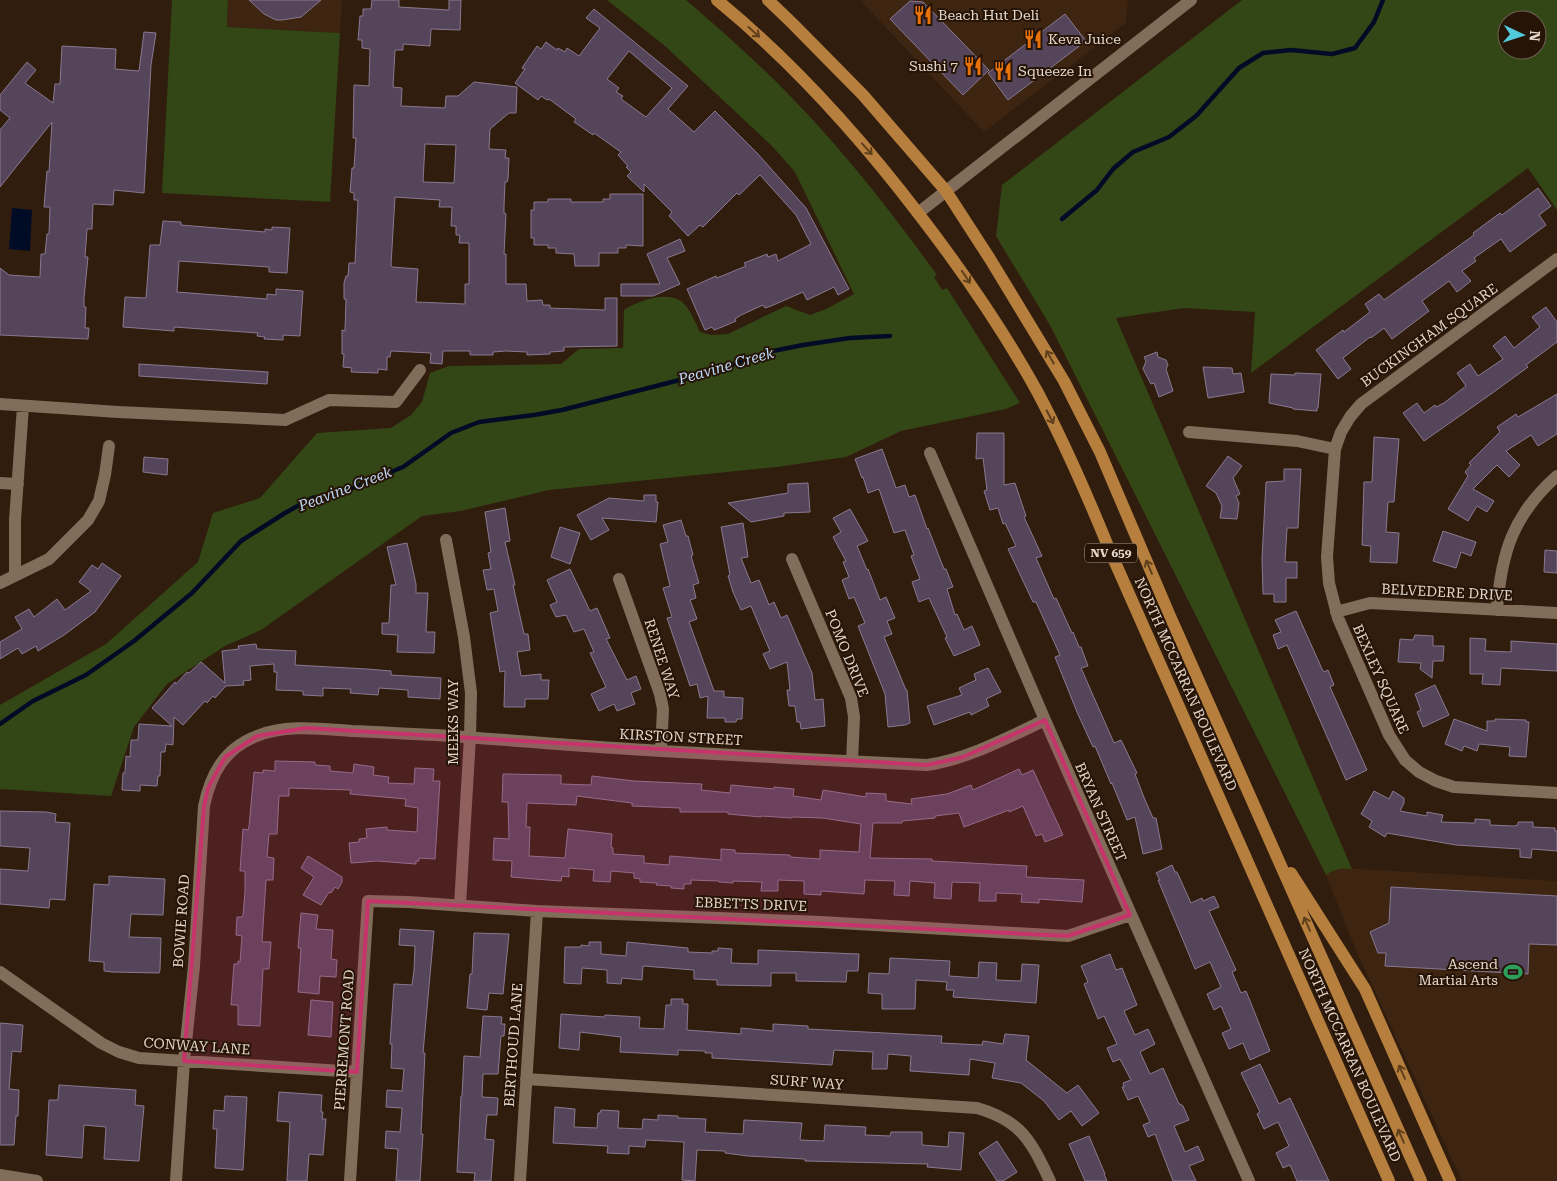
<svg xmlns="http://www.w3.org/2000/svg" width="1557" height="1181" font-family="'Roboto Serif',serif">
<style>
.built{fill:#3d2511}
.green{fill:#334615;fill-rule:evenodd}
.water{fill:#000c26}
.lines{fill:none;stroke-linecap:round;stroke-linejoin:round}
.stream{stroke:#000c26;stroke-width:4.5}
.building{fill:#54455a;stroke:#897990;fill-rule:evenodd}
.street{stroke:#826c5a;stroke-width:12}
.secondary{stroke:#826c5a;stroke-width:12}
.primary{stroke:#b67f3d;stroke-width:12}
.oneway{stroke:#603f1c}
.marked{fill:#c7346c;fill-opacity:0.2;stroke:#c7346c;stroke-width:4;stroke-linejoin:round}
.labels{text-anchor:middle;dominant-baseline:central;stroke-width:4;stroke-linejoin:round;paint-order:stroke}
.shield{fill:#261406;stroke:#aa9c91;stroke-width:1}
.shield-label{font-size:12px;font-weight:bold;fill:#e3d6cc}
.poi-label{font-size:14px;fill:#e3d6cc;stroke:#261406;text-anchor:start}
.street-label{font-size:14px;fill:#e3d6cc;stroke:#261406}
.water-label{font-size:15px;font-style:italic;fill:#bed9f9;stroke:#261406}
</style>
<rect width="100%" height="100%" fill="#301d0e"/>
<path class="built" d="M228,0H342L340,33L227,27Z
M860,0H1128L1126,23L984,132Z
M1344,868L1557,881V1181H1462L1355,948L1326,875L1333,870Z"/>
<path class="green" d="M172,0H228L227,27L340,33L330,202L162,193Z
M607,0H686C723,32 761,65 795,101C847,155 893,214 937,275L934,277L942,290L947,288L1020,403L1006,409L901,431L846,457L777,467L549,490L461,511L422,516L261,630L225,646L167,684L134,727L111,796L0,789V705L106,644L198,562L213,513L260,498L317,433L391,428L411,415L422,402L430,373L449,366L561,364L579,349L623,348L624,310C638,301 665,291 681,301C690,308 695,322 700,332L711,335L728,334L786,306L810,315L826,309L854,294L795,172L772,146L665,46Z
M1242,0H1557V210L1528,168L1251,373L1255,312L1184,308L1116,318L1352,869C1341,868 1334,869 1326,875L1051,327L996,236L1002,185ZM1507,20H1537V50H1507Z"/>
<path class="water" d="M12,208L32,210L30,251L9,249Z"/>
<g class="lines">
<path class="stream" d="M1062,219L1097,190L1113,169L1133,152L1169,137L1196,116L1239,68L1263,53L1291,50L1332,54L1355,48L1374,22L1383,0
M0,724L33,701L86,675L134,641L192,593L241,541L285,513L312,498L341,493L403,467L451,433L479,422L534,415L562,410L711,372L768,352L803,345L850,338L890,336"/>
</g>
<path class="building" d="M249,0H321L301,17L282,20H276L264,14Z
M372,0H399V7L449,10V0H461L460,30L431,29L430,46L403,44V50H395L393,87L402,88L401,106L445,108L446,96H458L474,82L517,87L516,113H509L490,129L489,149L506,150L505,158H509L508,179L507,182H505L504,206V213L506,214L504,254H506V284H526L527,301L542,300L543,305H550V308L605,310V298H617V346L564,347V351L550,352V354L527,355V352L506,351L493,352V355H470V351H443L442,364L430,363L431,353L391,351L390,357H387V370L378,369V373L351,372L352,368L343,367L344,354H342V330L345,331L346,299H344V283L346,276H348L349,263H355L358,200H354V193L350,192L352,168H354L356,138H353L354,85L369,86L370,49L362,48V40H358L360,16H363V9H371ZM425,144L456,145L454,183L423,182ZM395,197L440,200L439,207H452L451,226H456V235H460L459,243H469V284H465V304L416,302L418,269L392,267L391,265Z
M910,1L923,2L989,70L963,95L890,19Z
M594,9L688,86L668,109L694,132L715,111L757,153L806,208L849,289L838,295L834,287L807,300L803,292L771,306L765,308L763,305L741,315L735,319L736,321L722,327L714,330L712,327L705,330L687,289L716,276L717,278L746,266L744,263L767,254L768,257L776,254L778,261L811,244L796,215L760,175L739,195L737,193L703,227L700,225L688,236L669,216L672,212L644,184V192L627,176L631,172L626,167L628,166L618,155L621,152L594,133L593,135L580,126L574,122L576,119L549,99L547,100L541,96L538,100L515,83L525,69L522,68L537,46L541,49L546,42L557,50L558,48L565,52L567,48L579,56L600,28L586,18ZM629,51L672,88L646,117L621,99L623,96L616,92L619,88L607,79Z
M1065,14L1086,41L1008,100L988,73Z
M144,32L156,33L151,65L144,193L114,190L113,205L93,204L92,229H87L85,257H88L84,298V307H86L85,328H89L88,339L0,335V268L9,275L40,277L41,254H45L47,234H49L50,207H44L47,171L49,172L52,122L0,187V130L10,118L0,110V95L27,62L36,70L25,83L53,103L55,84H60L62,46L116,49L115,69L139,71Z
M1538,188L1551,206L1539,215L1546,225L1510,252L1501,239L1474,258L1476,261L1462,271L1471,281L1457,292L1449,281L1422,301L1429,311L1392,339L1384,328L1371,338L1370,337L1343,358L1351,369L1338,379L1316,350L1343,330L1344,332L1370,312L1365,304L1379,294L1384,300L1474,235L1473,233L1500,213L1502,215Z
M610,194H643V246L626,245V248H618V253H599V266H575L574,254L556,253V248H548V245H534V238H531V210H534V202H548V199H571V202H603V199H610Z
M163,221L181,222V225L265,232V229L272,230V227L290,228L287,273L269,272V267L179,261L177,292L267,299V294L276,295V289L303,291L300,336L283,335V340L264,339L265,337L257,336L258,333L174,327V331L123,327L125,297L146,298L150,245H160Z
M680,239L685,251L667,258L680,284L653,296H621V284H660L647,254Z
M1546,307L1557,322V342L1526,365L1528,367L1491,394L1424,441L1403,413L1417,403L1424,413L1435,405L1436,407L1444,403L1466,386L1457,373L1470,364L1478,376L1503,359L1493,346L1505,336L1514,348L1540,327L1532,317Z
M1157,352L1158,357L1166,360L1168,365L1166,369L1173,391L1159,397L1154,383L1151,384L1143,369L1146,361L1144,357Z
M139,364L268,372L267,384L139,376Z
M1203,367L1232,368L1233,374L1241,373L1244,392L1208,398Z
M1295,373L1321,374L1318,408H1317V411L1293,409V408L1269,403L1271,374L1295,375Z
M1557,394V434L1538,446L1531,435L1506,451L1520,465L1509,477L1497,465L1473,489L1494,501L1487,512L1477,506L1468,521L1448,509L1468,476L1465,472L1471,465L1469,463L1500,432L1497,427L1516,414L1518,417Z
M977,433H1004V485L1015,483L1026,516L1024,517L1042,556L1036,558L1054,599L1056,598L1072,633L1073,632L1079,647H1081L1088,666L1081,668L1114,743L1121,740L1137,773L1135,774L1145,800L1153,818H1156L1162,849L1143,854L1135,817L1127,820L1112,783L1111,784L1095,746L1093,747L1077,712L1055,657L1060,655L1036,602H1033L1008,549L1016,546L1005,523L1003,524L998,508L990,510L984,491L987,490L983,458L976,459Z
M1374,437L1399,439L1394,502H1388L1386,532L1399,533L1397,563L1370,562L1371,546L1362,545L1364,482H1372Z
M882,449L896,488L905,485L909,497L915,495L927,529L928,528L944,569H946L953,587L947,589L955,615L957,614L964,630L972,626L980,645L954,656L945,638L947,637L929,598L919,602L912,582L920,579L911,556L914,555L905,530L894,533L879,489L868,493L863,477L862,478L855,459Z
M1228,456L1242,466L1233,478L1240,494L1236,496L1239,503L1237,519L1220,518L1222,506L1216,493L1206,486Z
M144,457L168,459L167,475L143,472Z
M1284,469H1301L1298,528H1287L1285,562H1297V578H1286V602H1274V594H1263L1262,559L1266,482L1284,481Z
M808,483L810,512L784,513V516L751,522L728,503L788,493V484Z
M644,495H656V502H658L656,522L602,518L609,530L591,540L577,515L609,498L644,501Z
M505,508L510,541L505,542L515,585H513L524,634H528L530,650L517,652L521,676L541,674V680H549L548,699H525V707H504L505,671L500,672L490,613L498,611L494,589L487,590L483,570L491,569L488,553L491,552L485,512Z
M850,509L868,541L857,546L867,570L868,569L880,600L886,597L895,618L887,621L892,634L884,637L906,690H907L910,723L905,725L888,727L885,694L858,626L865,623L854,597L849,599L842,580L849,577L843,562L846,561L833,537L841,532L833,518Z
M681,520L686,536H688L693,555L691,556L699,583L693,585L696,598L690,600L697,619L689,622L714,691H724V697L743,698L742,719H737L736,722H725V718H707L708,696L700,698L697,684L690,686L667,618L672,617L663,588L670,586L660,544L668,542L663,525Z
M743,523L748,557L741,558L751,583L759,580L769,605L774,602L781,618L787,615L812,673L815,700L823,699L825,726L801,729L800,722H797L795,706H789L787,690H790L787,662L770,669L763,654L770,651L751,606L741,610L733,592L728,576L730,575L721,527Z
M560,527L580,533L570,564L551,557Z
M1443,531L1476,542L1471,556L1461,552L1456,568L1433,561Z
M407,543L416,584V593H428L426,632H435L434,653L397,652L398,635L382,634V623H389L391,585H396L387,547Z
M1545,550L1557,551V573L1544,572Z
M102,563L121,576L95,612L64,635L38,651L36,646L22,654L18,648L0,659V642L22,629L15,617L29,609L34,617L57,599L65,610L91,591L79,582L92,565L98,569Z
M570,569L590,611L597,608L610,638L606,639L627,680L636,676L641,689L631,693L635,704L617,711L614,704L599,711L591,694L606,687L590,653L594,652L584,629L574,632L566,615L556,617L550,605L557,602L547,580Z
M1296,611L1322,669L1324,672L1328,670L1334,685L1330,687L1367,770L1346,780L1287,645L1278,649L1273,635L1281,632L1275,620Z
M1415,635L1433,636V646H1444L1443,661H1433L1432,678L1420,669L1421,663L1398,662L1400,639L1413,640Z
M1470,638L1486,639L1485,651L1511,652V641L1557,644V671L1501,668L1500,685L1482,684L1483,674H1470Z
M256,644L257,649L296,651L295,665L367,669L391,671V675L441,678L440,699L408,697V690L379,688L378,695L350,693L351,689L323,688V696L303,695V691L276,690L277,672H274V664L250,666L251,680L243,681L244,685L226,686L215,698L213,696L207,703L205,701L183,725L174,717L173,745L166,744L165,752H161L160,776H158L157,786L140,785V791L122,790L123,773H125L126,756L130,757L131,740H138L139,724L172,726L152,708L175,682L176,684L187,672L189,673L201,662L225,683L222,651L239,649L238,646Z
M988,668L1001,692L986,699L989,706L971,715L970,712L934,725L927,706L962,695L959,688L976,680L974,674Z
M1435,685L1449,715L1423,727L1417,712L1421,710L1415,694Z
M1454,719L1487,731V721H1495V719L1526,720V722H1529L1526,757L1509,756L1510,747L1479,744L1477,751L1464,746L1462,751L1445,744Z
M275,761L315,762V765L330,766V771L353,773L354,764L374,767L373,775L389,777L388,783L414,784L415,768L434,769L433,781H440L435,859L419,858V861H416V864L377,861L351,863L349,843L359,842V839L367,838L366,829L387,827V830L417,832L418,808L405,806L406,799L350,794L351,790L289,788V796H279L277,834H269L267,857L274,858L273,880H266L262,942H271L269,969H263L260,1026L238,1025V1005H231L234,964H238V961L240,962L242,936L236,935L237,917H242L243,915L245,892V871H240L243,829L248,830L249,827L254,772L263,773V770L275,771Z
M1019,769L1022,775L1033,770L1063,835L1045,842L1042,834L1036,836L1023,806L1009,812V810L964,827L959,813L935,816V818L902,821V823H873L870,858L932,859V861L1027,866L1026,877L1084,880L1082,902L1039,899V903L1021,902L1022,894L996,893V901H979L980,883L952,882L951,899L934,898L935,883L910,881L909,896L894,895L895,881L865,880L864,894L821,891V895L804,894V881L778,880V891H761L762,882L733,881V883L719,882V881L691,880V884H684V889L671,888V886L656,885L657,883L640,882V879L634,878V873L611,871L610,882L593,881L594,870L569,868V877L562,876L561,881L535,879L511,877L512,861L493,860L494,838L509,839L508,802H502L503,774L561,775V784L591,785L592,776L634,781L702,784L701,790L730,793L731,785L774,789V787L794,789L793,796L821,800L823,790L866,797V793L886,794V801L912,804L911,799L947,794L971,785L973,790ZM577,796L632,803V806L680,808V812H728V814L761,817V816L792,818V817L823,818L861,824L859,852L820,850V859L790,857V855L735,853V850L721,849V860L670,856L669,865L644,863V856L613,854V848L611,847L612,834L568,829L565,858L529,856L530,827H526L527,803L576,805Z
M1374,791L1389,799L1393,791L1404,798V803L1400,811L1427,816V812L1443,815L1441,822L1472,823H1475V819L1490,820V825L1514,826L1518,825V822H1533V827L1555,828V831H1557V851L1532,849L1531,858L1520,857V849L1456,845L1387,833L1385,837L1369,827L1372,821L1361,814Z
M0,811L47,812L56,814L55,822L70,823L65,900L50,899L49,908L0,904V869L28,871L30,848L0,846Z
M308,856L342,877V882L338,889L335,887L331,893L329,892L321,905L303,895L314,877L301,868Z
M1172,865L1175,872H1177L1191,903L1202,898L1203,901L1214,896L1219,907L1209,911L1236,970L1232,972L1241,993L1246,991L1270,1051L1250,1060L1243,1043L1229,1049L1222,1033L1231,1029L1221,1006L1214,1010L1207,994L1221,987L1210,962L1195,969L1158,880H1160L1156,873Z
M109,876L165,879L163,915L131,914L129,937L161,938L160,970L159,973L112,972L104,971V962L89,961L94,884L109,885Z
M1391,887L1557,896V945L1529,944L1528,974L1385,966L1386,953H1378L1370,932L1389,923Z
M301,913L318,915L316,929L333,930L331,959L337,960L336,977L320,976L319,994L298,992L301,948H298Z
M400,929L434,931L423,1053H425L421,1134H423L420,1181H396L398,1149L385,1148L386,1131L400,1132L402,1108L386,1107L387,1090L402,1091L404,1069L391,1068L392,1044H390L394,984L412,985L414,970L415,946L399,945Z
M474,933L509,934L503,994L489,993L487,1010L467,1008L470,974H472Z
M589,942H601V954L626,956L627,942L688,948V952L712,953V951H718V948L732,949L731,963L758,964V950L859,954L858,971H847L846,982L796,981V973H771V986L717,985V980L694,979V970L643,966L642,980L622,978L621,984L607,983V970L582,968L581,984L564,983L565,947H581V945L589,946Z
M1110,954L1116,970L1122,968L1137,1005L1124,1011L1135,1035L1148,1029L1155,1044L1140,1052L1150,1074L1163,1068L1179,1104H1180L1183,1106L1189,1120L1174,1126L1185,1152L1198,1146L1204,1160L1189,1166L1196,1181H1173L1155,1134L1148,1137L1143,1125L1150,1122L1138,1096L1128,1100L1122,1087H1124L1123,1083L1131,1080L1120,1059L1113,1062L1107,1048L1117,1044L1104,1016L1098,1019L1084,984L1088,982L1081,966Z
M890,958L950,961L949,976L978,978L979,962L997,963L996,980L1021,981L1022,964L1039,965L1036,1003L953,997L954,990H946L947,982L916,980L915,1009H882V994L868,993L869,973L889,974Z
M671,999H683V1004H688L687,1030L741,1034V1028L773,1031V1024L808,1026V1029L942,1036L941,1043L982,1045L983,1041L1003,1044L1005,1034L1029,1036L1026,1060L1067,1093L1078,1085L1099,1113L1082,1126L1071,1111L1059,1120L1044,1101L1021,1083L992,1078L995,1063L970,1059L969,1075L910,1071L911,1056L888,1054L887,1069H872L873,1052L834,1050L832,1065L712,1058V1053H705V1051L678,1050V1055L620,1052L621,1037L580,1032L579,1050L559,1048L561,1014L604,1017L605,1015L640,1017L639,1028L664,1029L666,1005H671Z
M311,1000L333,1002L331,1037L308,1035Z
M483,1016L502,1017L501,1024H505L504,1036H501L498,1074H483L482,1097L498,1098L497,1115H487L485,1139L494,1140L491,1181H474L475,1173L457,1172L461,1096H462L464,1056L480,1057Z
M0,1023L23,1025L21,1052L12,1051L9,1089L19,1090L18,1116H16L14,1145H0Z
M1260,1064L1279,1104L1290,1098L1329,1181H1297L1290,1165L1283,1168L1276,1153L1289,1146L1278,1122L1264,1129L1257,1114L1260,1112L1241,1073Z
M59,1085L136,1090L135,1105L144,1106L139,1161L104,1159L106,1127L84,1125L82,1158L46,1155L49,1100H58Z
M279,1092L322,1095L321,1112H323L322,1119H326L323,1155L309,1154L307,1181H287L290,1122L277,1121Z
M225,1096L247,1097L243,1170L215,1168L217,1129H213L214,1110L224,1111Z
M555,1107L575,1109L574,1127L597,1128L598,1113H600L601,1110L619,1111L618,1128L642,1129L643,1119L658,1120V1115L678,1116V1118L706,1119L705,1132L743,1134L744,1120L802,1123L800,1140L824,1141L825,1125L866,1127L865,1135L890,1136L891,1132H922V1145L948,1147L949,1132L964,1133L961,1170L927,1167L928,1164L805,1161V1159L748,1156L725,1153V1151L697,1150L695,1181L682,1180L684,1142L646,1140L645,1147L629,1146V1154L607,1153L608,1146L553,1143Z
M1089,1136L1105,1174H1104L1107,1181H1085L1069,1144Z
M997,1141L1017,1172L1003,1181H997L979,1153Z"/>
<g class="lines">
<path class="street" d="M1557,259L1361,404L1350,417L1341,432L1335,449L1327,557L1329,583L1338,618L1389,735L1405,760L1419,772L1436,781L1454,787L1557,793
M0,404L118,412L285,420L329,400L396,402L420,370
M1189,432L1297,441L1335,449
M930,453L1045,720L1249,1181
M0,483L18,484
M446,540L464,637L471,693L470,737L460,905
M792,559L851,698L854,717L852,761
M15,576V520L23,406
M619,579L660,694L663,709L661,751
M0,583L49,559L88,520L99,501L105,475L109,446
M1497,610C1501,553 1513,515 1557,476
M1336,612L1370,603L1557,613
M0,972L101,1043L119,1052L139,1058L357,1072
M526,1079L977,1108C1022,1121 1031,1141 1050,1181
M0,1175L37,1181
M176,1181L184,1061L194,966L204,806C211,773 225,748 257,736C286,724 321,729 352,731C380,732 408,734 436,735C512,740 587,747 662,751C750,756 839,761 927,765C968,759 1007,738 1045,720
M350,1181L368,901L408,902L537,911L821,922L1068,936L1130,915
M520,1181L537,911"/>
<path class="secondary" d="M918,213L1191,0"/>
<path class="primary" d="M717,0C794,63 861,138 921,217C964,273 1004,331 1038,393C1065,444 1088,497 1110,551L1389,1181
M768,0L792,23L863,95L946,191L990,259L1064,381L1100,452L1170,616L1421,1181
M1291,873L1365,989L1450,1181"/>
</g>
<defs><path id="oneway-shaft" d="M-6 0H5M1.5-3L5.5 0L1.5 3" fill="none" stroke-width="1.6" stroke-linecap="round" stroke-linejoin="round" transform="scale(1.25)"/></defs>
<g class="oneway">
<use href="#oneway-shaft" transform="translate(754 32) rotate(42)"/>
<use href="#oneway-shaft" transform="translate(867 149) rotate(48)"/>
<use href="#oneway-shaft" transform="translate(966 277) rotate(56)"/>
<use href="#oneway-shaft" transform="translate(1050 357) rotate(-120)"/>
<use href="#oneway-shaft" transform="translate(1050 417) rotate(63)"/>
<use href="#oneway-shaft" transform="translate(1149 567) rotate(-113)"/>
<use href="#oneway-shaft" transform="translate(1307 924) rotate(-114)"/>
<use href="#oneway-shaft" transform="translate(1402 1072) rotate(-114)"/>
<use href="#oneway-shaft" transform="translate(1401 1136) rotate(-114)"/>
</g>
<path class="marked" d="M1045,720L1130,915L1068,936L368,901L357,1072L184,1061L204,806L208,788L225,757L257,736L306,728L927,765L963,757Z"/>
<defs>
<g id="restaurant-bare" transform="scale(1.5)"><path d="M-5-6h1v4h1v-4h1v4h1v-4h1v5L-1.5 .5V6h-2V.5L-5-1ZM5-6V6H3V1.5H1.5Q1.5-4 5-6Z" fill="#e8710a" stroke="#261406" stroke-width="2.5" paint-order="stroke"/></g>
<g id="stadium-bare" transform="scale(1.5)"><path d="M0-5a6.5 5 0 1 0 0 10a6.5 5 0 1 0 0-10ZM-3.5-1.8h7v3.6h-7Z" fill="#2e9e5b" stroke="#261406" stroke-width="2.5" paint-order="stroke"/></g>
</defs>
<g fill-rule="evenodd">
<use href="#restaurant-bare" x="923" y="15"/>
<use href="#restaurant-bare" x="1033" y="39"/>
<use href="#restaurant-bare" x="973" y="66"/>
<use href="#restaurant-bare" x="1003" y="71"/>
<use href="#stadium-bare" x="1513" y="972"/>
</g>
<g class="labels">
<rect class="shield" x="1085" y="543.5" width="52" height="19" rx="4"/>
<g class="shield-label">
<text x="1111" y="553">NV 659</text>
</g>
<g class="poi-label">
<text x="938" y="15">Beach Hut Deli</text>
<text x="1048" y="39">Keva Juice</text>
<text x="958" y="66" text-anchor="end">Sushi 7</text>
<text x="1018" y="71">Squeeze In</text>
<text x="1498" y="964" text-anchor="end">Ascend<tspan x="1498" dy="16">Martial Arts</tspan></text>
</g>
<g class="street-label">
<text transform="translate(1429 335) rotate(-36)">BUCKINGHAM SQUARE</text>
<text transform="translate(1447 592) rotate(3)">BELVEDERE DRIVE</text>
<text transform="translate(847 653) rotate(68)">POMO DRIVE</text>
<text transform="translate(662 659) rotate(72)">RENEE WAY</text>
<text transform="translate(1381 679) rotate(66)">BEXLEY SQUARE</text>
<text transform="translate(1186 684) rotate(66)">NORTH MCCARRAN BOULEVARD</text>
<text transform="translate(453 722) rotate(-90)">MEEKS WAY</text>
<text transform="translate(681 737) rotate(3)">KIRSTON STREET</text>
<text transform="translate(1101 812) rotate(66)">BRYAN STREET</text>
<text transform="translate(751 904) rotate(2)">EBBETTS DRIVE</text>
<text transform="translate(181 921) rotate(-86)">BOWIE ROAD</text>
<text transform="translate(344 1040) rotate(-86)">PIERREMONT ROAD</text>
<text transform="translate(513 1045) rotate(-86)">BERTHOUD LANE</text>
<text transform="translate(197 1046) rotate(4)">CONWAY LANE</text>
<text transform="translate(1350 1055) rotate(66)">NORTH MCCARRAN BOULEVARD</text>
<text transform="translate(807 1082) rotate(4)">SURF WAY</text>
</g>
<g class="water-label">
<text transform="translate(726 366) rotate(-16)">Peavine Creek</text>
<text transform="translate(345 489) rotate(-21)">Peavine Creek</text>
</g>
</g>
<g transform="translate(1522 35) rotate(94)"><circle r="24" fill="#261406" stroke="#726255"/>
<path d="M0-4L9 19L0 12L-9 19Z" fill="#53cadc"/>
<text y="-8" font-size="14" font-weight="bold" text-anchor="middle" fill="#e3d6cc">N</text>
</g>
</svg>
